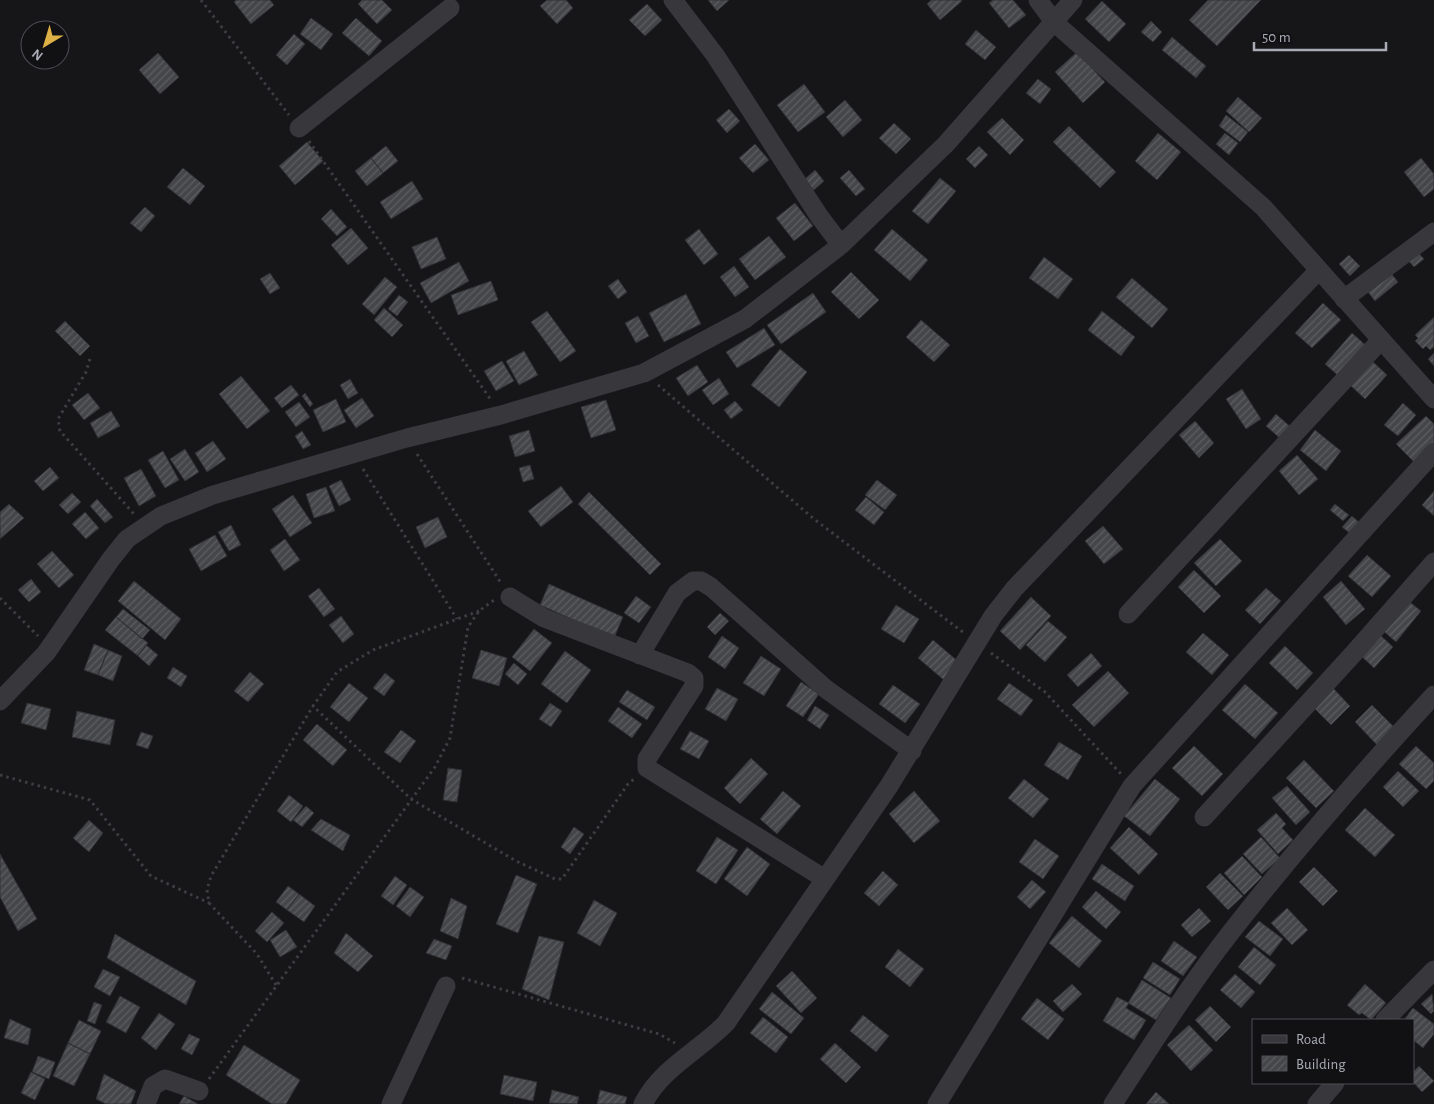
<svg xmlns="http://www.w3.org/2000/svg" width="1434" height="1104" font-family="'Alegreya Sans',sans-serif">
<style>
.building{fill:url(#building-hatch);stroke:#303033}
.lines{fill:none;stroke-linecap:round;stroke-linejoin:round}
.path{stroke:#3d3e42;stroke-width:3;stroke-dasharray:2.5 4;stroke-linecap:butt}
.minor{stroke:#37373c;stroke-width:19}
</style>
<defs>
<pattern id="building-hatch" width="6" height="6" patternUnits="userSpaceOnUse" patternTransform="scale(1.25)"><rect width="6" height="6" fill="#45464a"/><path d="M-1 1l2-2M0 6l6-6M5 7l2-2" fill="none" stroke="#5d5e62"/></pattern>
</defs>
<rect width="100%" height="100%" fill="#161517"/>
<path class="building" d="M236,0H270L274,5L251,24L234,2Z
M362,0H382L392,10L377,24L358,4Z
M547,0H566L573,8L557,24L540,6Z
M708,0H729L717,11Z
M931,0H961L962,1L940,20L927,4Z
M993,0H1013L1026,15L1009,28L989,3Z
M1208,0H1261L1217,46L1189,20Z
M1102,1L1126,24L1109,42L1085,19Z
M647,4L662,20L645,36L629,20Z
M311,18L333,34L321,50L300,34Z
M356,18L382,41L369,56L342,33Z
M1151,21L1162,32L1153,42L1141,32Z
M976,30L996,47L985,60L965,44Z
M294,34L305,44L287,65L276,55Z
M1172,37L1206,66L1196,78L1162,50Z
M1077,52L1105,82L1083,103L1055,72Z
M158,53L179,77L160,94L139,70Z
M1038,79L1051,89L1040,104L1026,93Z
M804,84L825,112L798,132L777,105Z
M1238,97L1262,118L1249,132L1226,111Z
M845,100L862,120L843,137L826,117Z
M729,109L740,121L727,133L716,120Z
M1226,115L1248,132L1240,142L1219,126Z
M1002,118L1024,140L1010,155L987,132Z
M894,123L911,139L896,154L879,138Z
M1069,126L1116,172L1100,188L1053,142Z
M1158,133L1181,152L1157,180L1135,161Z
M1225,133L1238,143L1229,155L1216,144Z
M307,142L323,161L295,185L279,166Z
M755,144L769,160L753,173L739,158Z
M386,146L398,161L383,173L371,158Z
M979,146L988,155L975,168L966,159Z
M371,158L383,173L367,186L355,171Z
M1421,158L1434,174V189L1424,197L1404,172Z
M183,168L205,186L190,205L167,187Z
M815,170L824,181L814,190L804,180Z
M849,170L865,189L856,196L840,178Z
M940,178L956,191L928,224L912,211Z
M412,181L423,199L391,219L380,202Z
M795,203L813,226L794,241L776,218Z
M145,207L155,216L141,232L130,223Z
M331,209L347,227L337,236L321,219Z
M351,228L368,248L348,265L331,245Z
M699,229L718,254L704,265L685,240Z
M892,229L928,260L910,281L874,250Z
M769,236L786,257L755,280L739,259Z
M437,237L446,259L421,269L412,247Z
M1416,250L1424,259L1414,267L1406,258Z
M1349,255L1360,266L1350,276L1339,264Z
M1044,257L1073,279L1058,299L1029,278Z
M459,262L469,281L431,303L420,283Z
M734,266L749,287L735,297L720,277Z
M851,272L879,300L859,319L831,292Z
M270,273L280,288L270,294L260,279Z
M1391,273L1398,282L1375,301L1368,292Z
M385,277L397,287L374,315L362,304Z
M1132,278L1168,309L1152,328L1116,297Z
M618,279L627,292L618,299L608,286Z
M491,281L498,300L458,315L451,295Z
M813,293L826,312L781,344L767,325Z
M686,294L701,324L664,342L649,313Z
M399,295L408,302L397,316L388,309Z
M1323,303L1341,320L1312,348L1295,333Z
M384,308L403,325L392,337L374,320Z
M547,311L576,351L560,362L531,322Z
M1102,311L1135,337L1121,356L1088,330Z
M638,316L649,336L636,343L625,323Z
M1434,317V347L1430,350L1426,346L1423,349L1415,341L1418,338L1415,335Z
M921,320L950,345L934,362L906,337Z
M65,321L90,346L80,356L55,331Z
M764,328L775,345L737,368L726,352Z
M1352,333L1370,349L1343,380L1325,364Z
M780,349L807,372L779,407L751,385Z
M524,351L538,375L519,385L506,361Z
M1434,353V366L1428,359Z
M1371,360L1387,375L1365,399L1349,384Z
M502,361L514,381L496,391L484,371Z
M697,365L708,382L688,396L676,378Z
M241,376L270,411L247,429L219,394Z
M719,378L729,394L713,405L702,390Z
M350,379L358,393L348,399L340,385Z
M291,385L299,395L282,408L274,398Z
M1242,389L1261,419L1246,429L1226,399Z
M88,393L100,408L84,420L72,405Z
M305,393L313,404L310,407L302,396Z
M362,398L374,416L356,428L344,410Z
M336,399L346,422L323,432L313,410Z
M606,400L616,430L591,438L581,407Z
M735,401L743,410L731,419L724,410Z
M299,402L310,417L296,427L285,412Z
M1403,403L1416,415L1398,436L1384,425Z
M111,411L120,426L98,438L90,423Z
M1276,414L1293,429L1283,441L1266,426Z
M1426,416L1434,424V445L1415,463L1396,444Z
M1195,421L1214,443L1199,458L1179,435Z
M529,430L535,451L515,457L509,436Z
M1315,430L1341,451L1326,471L1300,450Z
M302,431L311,445L303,449L295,436Z
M213,441L226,459L207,472L195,453Z
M185,449L199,472L185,481L170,459Z
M163,451L179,480L165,488L148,460Z
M1297,455L1318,479L1299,495L1279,471Z
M530,465L534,479L523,482L519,468Z
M50,467L59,478L43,491L34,481Z
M141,469L156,496L139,506L124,478Z
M341,480L351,500L339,506L329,486Z
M877,480L897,495L885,510L865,495Z
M561,486L573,502L541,527L528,511Z
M326,487L335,511L314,518L306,494Z
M1434,491V516L1422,505Z
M589,492L661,564L650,575L578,504Z
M72,493L81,502L68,514L59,505Z
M293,495L312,523L290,537L272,509Z
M866,497L884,512L874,525L855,510Z
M97,499L113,517L105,523L90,506Z
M9,504L24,518L0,539V512Z
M1335,504L1349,515L1343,521L1330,510Z
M85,512L99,528L86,539L72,524Z
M1352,516L1361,524L1352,535L1342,527Z
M438,517L447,537L425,548L416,527Z
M231,525L241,545L229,551L218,532Z
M1103,526L1123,549L1104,564L1085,541Z
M215,535L227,556L201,571L189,549Z
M285,539L300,560L284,571L270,550Z
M1220,539L1242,561L1216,586L1194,563Z
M52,551L74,575L59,588L37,564Z
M1367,555L1391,576L1372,597L1348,576Z
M1194,570L1221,596L1204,613L1178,587Z
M31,579L41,592L29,602L18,590Z
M134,581L181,619L165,640L118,601Z
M1341,581L1365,609L1346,625L1323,597Z
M549,584L623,617L614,638L540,605Z
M319,588L335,609L324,617L308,596Z
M1266,588L1281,601L1260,624L1245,610Z
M636,596L651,607L639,623L624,613Z
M1031,597L1051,616L1020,650L1000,631Z
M1406,599L1421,611L1396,642L1381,629Z
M896,605L919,619L904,643L881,629Z
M123,609L150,630L142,639L116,617Z
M720,613L729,621L715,635L707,627Z
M341,616L354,634L343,643L329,625Z
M116,617L148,643L138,656L105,630Z
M1048,621L1067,637L1045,662L1026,645Z
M534,629L552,643L530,671L512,657Z
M1203,633L1229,655L1212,675L1186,652Z
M1378,633L1393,647L1374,668L1359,654Z
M722,636L739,648L725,669L708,657Z
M933,640L960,663L945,681L918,658Z
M94,644L108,650L98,675L84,670Z
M146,645L158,655L149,666L138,656Z
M1285,646L1313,673L1297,690L1269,663Z
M108,650L122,656L113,681L98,675Z
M481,650L507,658L499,686L472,678Z
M565,651L591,670L567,703L541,684Z
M1091,653L1102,666L1078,687L1067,675Z
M761,656L781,669L764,696L743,683Z
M514,663L527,674L518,685L505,674Z
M173,667L187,676L181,687L167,678Z
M1108,671L1129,693L1094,727L1072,705Z
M250,672L264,684L248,702L234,691Z
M385,673L395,681L384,696L373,688Z
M801,682L819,694L803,717L786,706Z
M349,683L368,698L349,722L330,707Z
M1009,683L1033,700L1021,716L997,699Z
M1245,684L1278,713L1255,739L1222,710Z
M893,685L920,704L905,723L879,704Z
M1332,687L1350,706L1331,725L1312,706Z
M717,688L738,699L726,721L705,709Z
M627,690L655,707L647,720L619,702Z
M27,703L51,709L46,730L21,723Z
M550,703L562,711L551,727L539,719Z
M1372,705L1396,729L1378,746L1355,722Z
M815,706L829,715L820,729L807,720Z
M618,707L642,724L632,738L608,721Z
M77,711L115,720L110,745L72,737Z
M317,724L347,750L333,766L303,740Z
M401,730L416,741L400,763L384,752Z
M690,731L709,741L699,759L680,749Z
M141,732L153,736L148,749L136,745Z
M1059,742L1082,756L1068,780L1044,765Z
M1194,746L1223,774L1202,796L1172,768Z
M1416,746L1434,763V781L1426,789L1399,764Z
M751,758L768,774L740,804L724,788Z
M1304,760L1334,791L1316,808L1286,778Z
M448,768L462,770L457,802L443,800Z
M1398,771L1419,791L1403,807L1383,787Z
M1024,779L1049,799L1033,818L1008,798Z
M1155,779L1180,799L1150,836L1124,816Z
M1287,786L1310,812L1296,825L1272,798Z
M783,791L801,806L777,834L760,819Z
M914,791L940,821L914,843L889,814Z
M289,795L303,806L291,822L277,811Z
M306,806L314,813L302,827L293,820Z
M1365,808L1395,835L1375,857L1345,830Z
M1276,813L1286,824L1282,828L1293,840L1278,854L1257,830Z
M321,819L350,835L343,851L311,830Z
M89,820L103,833L89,852L73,838Z
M574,827L584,834L570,854L561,847Z
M1129,827L1158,854L1139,875L1110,848Z
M717,837L738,850L716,884L696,871Z
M1261,837L1280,858L1262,874L1243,854Z
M1035,839L1059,856L1043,879L1019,862Z
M747,847L770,864L747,896L724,879Z
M0,854L37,919L18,931L0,897Z
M1242,856L1262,877L1244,895L1224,873Z
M1102,864L1134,886L1125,901L1092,879Z
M1314,867L1338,891L1323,906L1299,882Z
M883,871L898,885L879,906L864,893Z
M1220,873L1243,896L1228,910L1206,887Z
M516,875L537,884L518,933L496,924Z
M395,876L407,885L393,905L381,896Z
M1032,880L1046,892L1030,909L1017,897Z
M288,886L299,894L287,910L276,902Z
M410,887L424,897L410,917L396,906Z
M1096,891L1121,912L1106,929L1082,907Z
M299,894L315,906L304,922L287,910Z
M451,898L467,906L458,939L440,931Z
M594,900L617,913L600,946L577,933Z
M1199,908L1211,921L1192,937L1181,925Z
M1287,908L1308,930L1292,945L1271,923Z
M272,912L284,923L267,942L255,931Z
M1072,916L1102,941L1079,968L1049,943Z
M1259,921L1283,939L1270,956L1245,937Z
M286,930L297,947L280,957L270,940Z
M346,933L373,956L358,972L334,953Z
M115,934L196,981L186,1005L107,958Z
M539,936L564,942L549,1000L522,989Z
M434,939L452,946L446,960L426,953Z
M1174,941L1197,957L1183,976L1161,961Z
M1254,947L1276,965L1260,985L1238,967Z
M898,949L924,969L910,987L885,967Z
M1153,962L1180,979L1170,995L1143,978Z
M103,969L120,977L110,996L94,987Z
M792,971L817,998L801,1013L776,986Z
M1235,974L1255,992L1241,1008L1220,990Z
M1142,980L1171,998L1156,1020L1128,1003Z
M1072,984L1082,994L1063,1012L1053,1001Z
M1365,984L1386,1003L1371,1020L1362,1013L1359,1015L1347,1005Z
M772,992L804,1018L791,1034L759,1009Z
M1432,994L1434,1011L1431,1014L1421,1004Z
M120,996L140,1007L126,1033L106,1022Z
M1117,997L1129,1003L1126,1008L1146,1020L1134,1040L1103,1021Z
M1037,998L1064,1019L1048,1040L1021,1019Z
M94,1002L102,1005L95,1024L87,1021Z
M1210,1006L1231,1027L1216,1042L1195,1020Z
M1413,1008L1434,1024V1034L1423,1048L1413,1040V1020H1404Z
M159,1013L175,1024L156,1050L141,1038Z
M863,1015L889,1036L876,1052L850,1031Z
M763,1017L788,1037L776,1053L750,1033Z
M10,1019L31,1029L28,1045L4,1038Z
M79,1020L101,1031L90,1054L68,1043Z
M1189,1025L1213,1050L1191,1071L1167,1045Z
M189,1034L200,1039L192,1055L181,1049Z
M68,1043L90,1054L74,1086L53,1076Z
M835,1043L861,1067L846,1083L820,1059Z
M244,1045L300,1080L286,1104H272L226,1075Z
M38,1056L55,1062L49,1079L32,1072Z
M1419,1066L1434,1081L1422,1092L1413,1082V1072Z
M31,1072L45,1079L35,1100L21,1093Z
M104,1074L136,1091L131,1104H106L96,1099Z
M504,1075L537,1082L533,1101L500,1094Z
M552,1090L579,1097L577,1104L549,1103Z
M600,1090L627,1097L625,1104H597Z
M1156,1092L1169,1104H1146Z
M184,1096L198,1104H179Z"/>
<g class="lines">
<path class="path" d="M201,0L289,115
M309,141L491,400
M90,359L86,372L58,419L60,431L134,514
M658,385L814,519L964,633
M417,454L501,583
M363,469L457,619
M0,598L38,636
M479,611L373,650L337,672L313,706L411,799L516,861L555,879H562L628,784L635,778
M991,653L1045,692L1121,774
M0,775L90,800L151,876L209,903
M462,978L659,1034L675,1043
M276,985L257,954L209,903L207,890L211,876L313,706
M209,1079L435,767L450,738L468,627L479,611L494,600"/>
<path class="minor" d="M673,0L715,55L819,216L841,245
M1038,0L1055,23L1263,207L1434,399
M299,128L450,8
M1344,299L1434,232
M510,597L544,618L688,673L694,678V686L647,759V768L825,879
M1128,614L1380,341
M640,655L677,593L693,581H701L711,587L826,689L912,751
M0,701L46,653L111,559L127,539L161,516L213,495L407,438L501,415L644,373L745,319L841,245L946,144L1073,0
M1204,817L1354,653L1434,562
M1385,1020L1434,970
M146,1104L153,1086L165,1079L199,1091
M391,1104L446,986
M643,1104C661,1068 699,1051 726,1023L889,786L993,616L1014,589L1318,271
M937,1104L1132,786L1434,452
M1113,1104C1151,1046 1188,987 1231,932C1295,850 1364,771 1434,695
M1317,1104L1335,1083"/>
</g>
<rect x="1252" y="1019" width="162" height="65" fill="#111012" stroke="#4e4e54"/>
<rect x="1262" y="1035" width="25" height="8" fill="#37373c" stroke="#4e4e54"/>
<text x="1296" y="1044" font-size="15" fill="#a9acb6">Road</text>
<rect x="1262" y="1056" width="25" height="15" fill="url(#building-hatch)" stroke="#4e4e54"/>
<text x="1296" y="1069" font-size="15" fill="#a9acb6">Building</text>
<g transform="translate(45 45) rotate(218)"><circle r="24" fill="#111012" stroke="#4e4e54"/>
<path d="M0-4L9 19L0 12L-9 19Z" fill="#deb146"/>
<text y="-8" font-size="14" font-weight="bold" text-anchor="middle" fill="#a9acb6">N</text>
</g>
<path d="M1254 42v8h132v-8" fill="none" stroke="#a9acb6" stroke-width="2.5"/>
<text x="1262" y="42" font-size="15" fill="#a9acb6" stroke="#111012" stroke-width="4" paint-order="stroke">50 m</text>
</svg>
